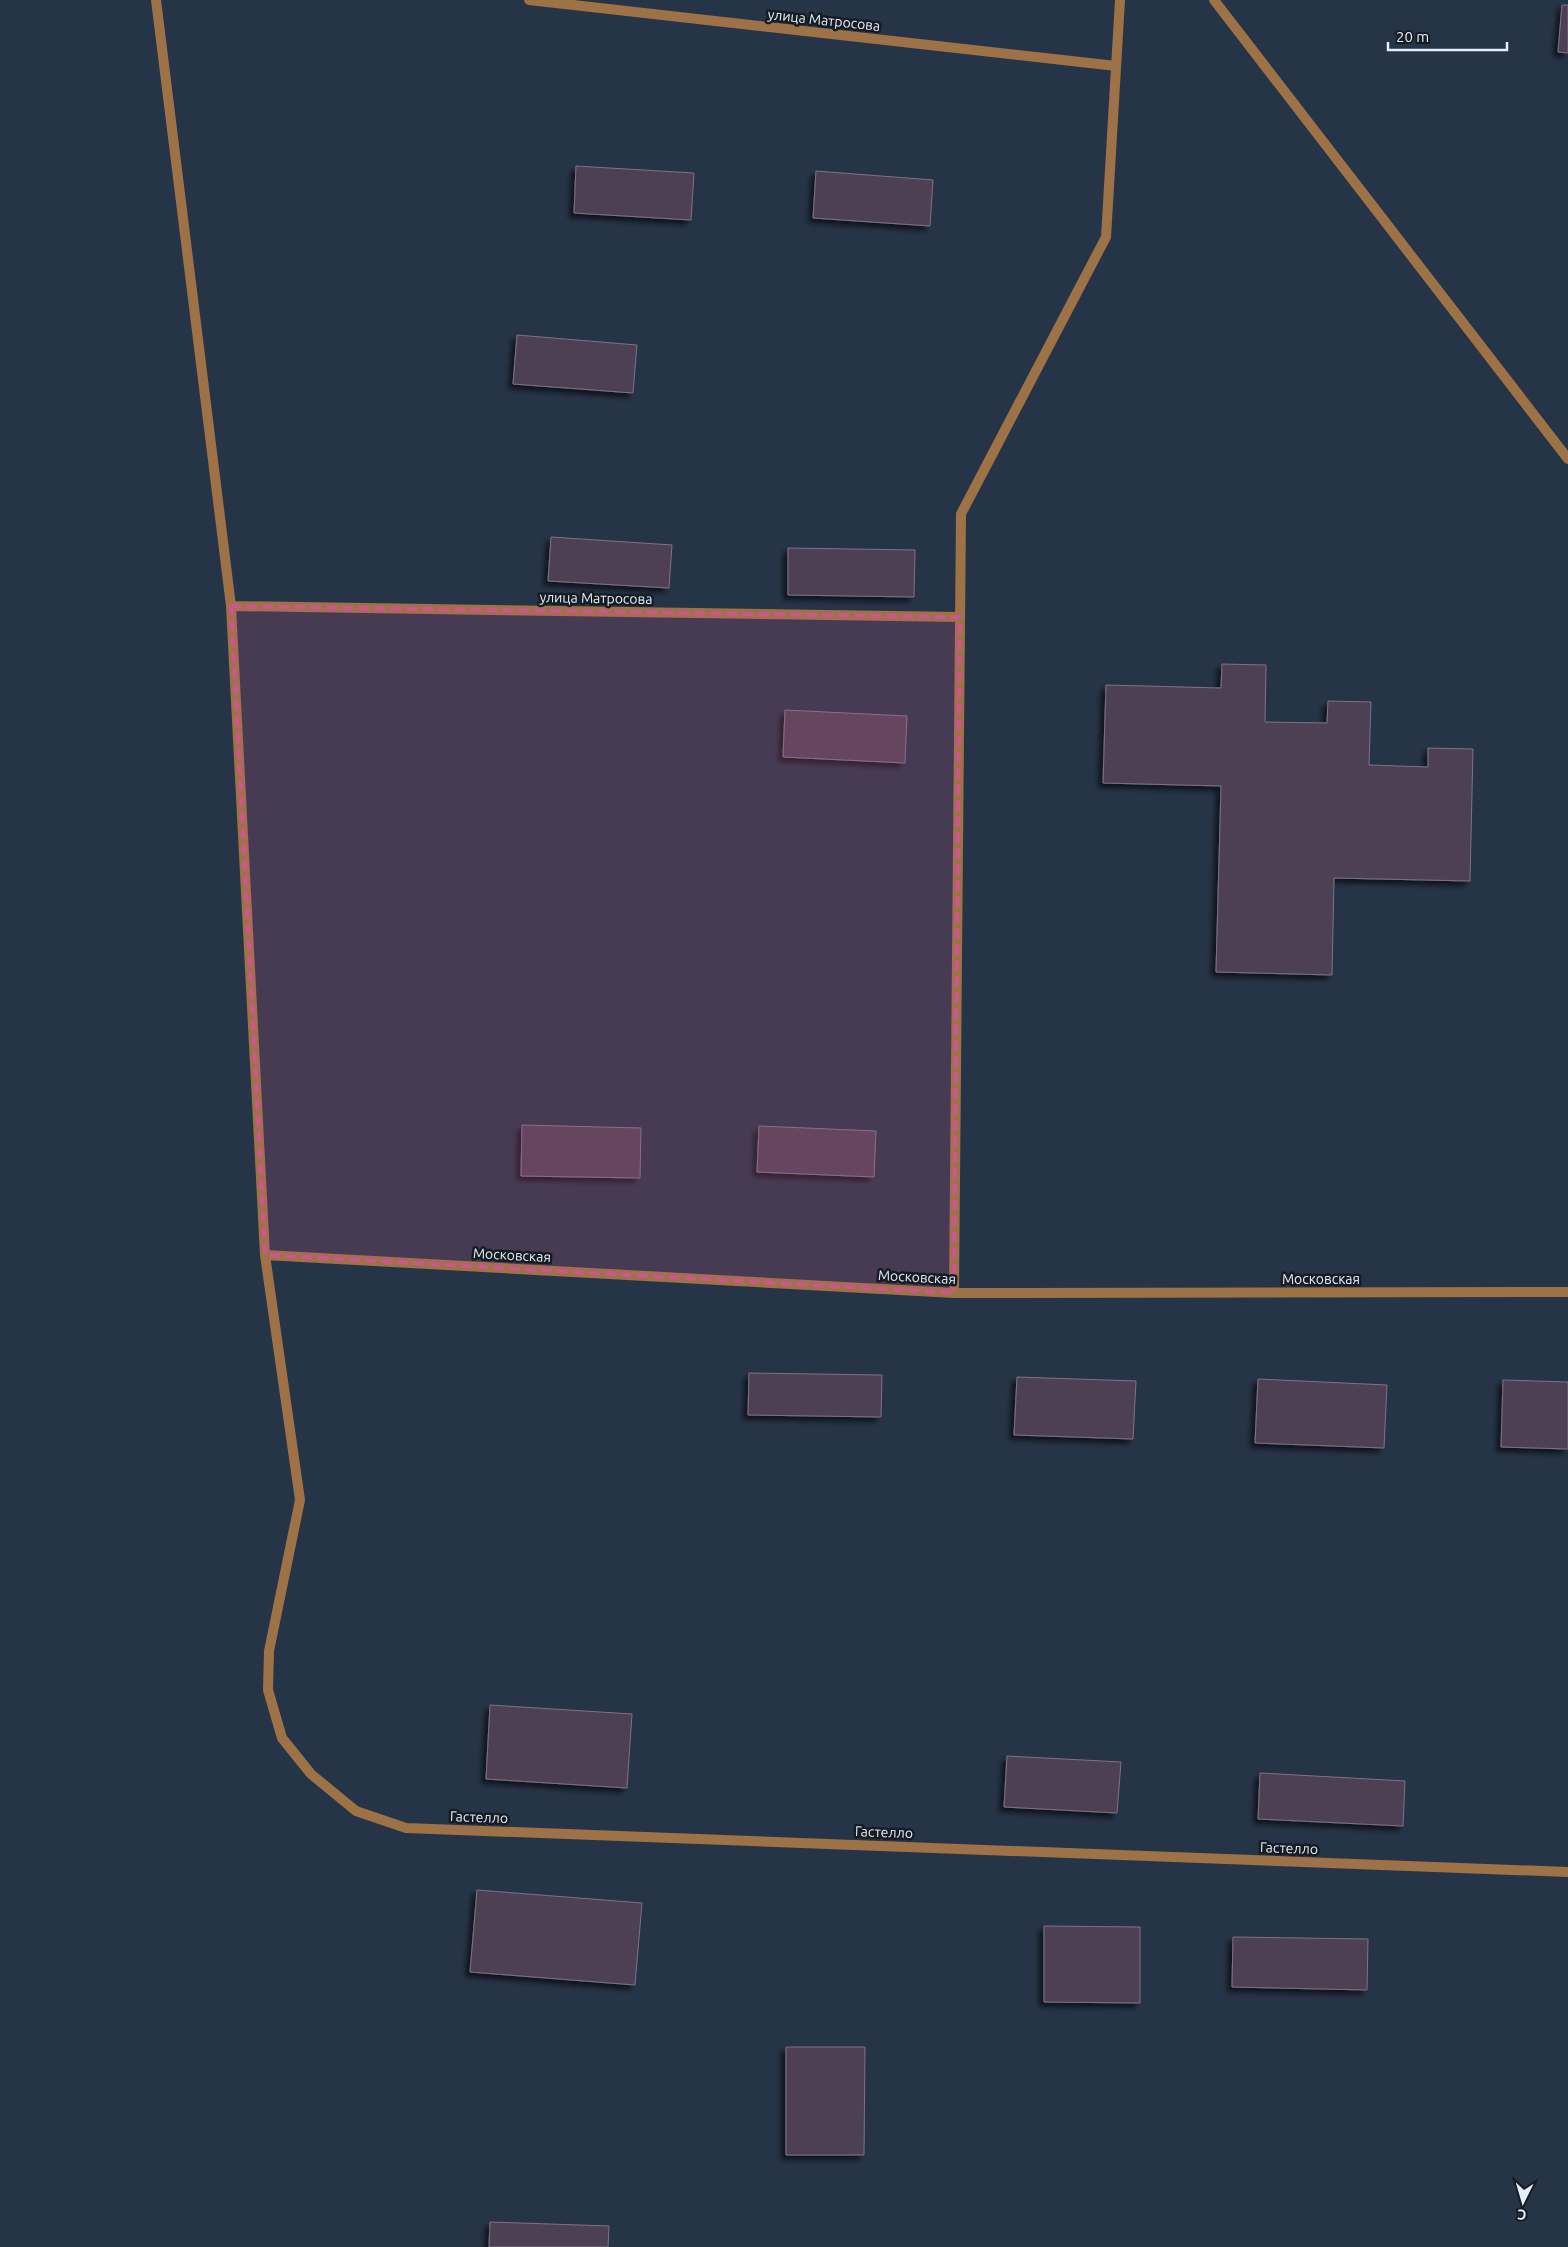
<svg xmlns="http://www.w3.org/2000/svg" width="1568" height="2247" font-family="Ubuntu,sans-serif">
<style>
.building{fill:#4d4055;stroke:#7f7188;filter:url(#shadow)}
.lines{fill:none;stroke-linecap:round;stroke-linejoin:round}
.minor{stroke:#9d7246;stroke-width:10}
.marked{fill:#cc588b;fill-opacity:0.2;stroke:#cc588b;stroke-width:4;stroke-dasharray:10 6;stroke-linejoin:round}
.labels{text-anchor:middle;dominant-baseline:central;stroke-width:5;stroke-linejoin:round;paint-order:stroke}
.street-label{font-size:14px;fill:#e5eefa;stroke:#151c24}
</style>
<defs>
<filter id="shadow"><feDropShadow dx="-4.5" dy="4.5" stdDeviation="2.5" flood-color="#0009"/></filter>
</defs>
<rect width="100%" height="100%" fill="#263447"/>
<path class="building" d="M1562,5H1568V53L1558,52Z
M576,166L694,173L691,220L574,213Z
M816,171L933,180L930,226L813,218Z
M517,335L637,345L633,393L513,384Z
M551,537L672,545L669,588L548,581Z
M788,548L915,550L914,597L788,595Z
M1222,664L1266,665L1265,722L1327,723L1328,701L1371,702L1369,765L1428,767V748L1473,749L1470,881L1334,878L1332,975L1216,972L1221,786L1103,783L1106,685L1221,688Z
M785,710L907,716L905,763L783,757Z
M522,1125L641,1128L640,1178L521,1176Z
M759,1126L876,1131L874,1177L757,1172Z
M749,1373L882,1375L881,1417L748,1415Z
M1017,1377L1136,1381L1133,1439L1014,1435Z
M1258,1379L1387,1385L1384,1448L1255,1443Z
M1503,1380L1568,1382V1449L1501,1447Z
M490,1705L632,1714L627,1788L486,1779Z
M1007,1756L1121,1762L1117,1813L1004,1807Z
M1260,1773L1405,1781L1403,1826L1258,1819Z
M477,1890L642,1903L635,1985L470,1972Z
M1044,1926L1140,1927V2003L1044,2002Z
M1233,1937L1368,1939L1367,1990L1232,1987Z
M786,2047H865L864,2155H786Z
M490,2222L609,2226L608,2247H489Z"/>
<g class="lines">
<path class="minor" d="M156,0L231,606L265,1255L300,1500L269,1651L268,1690L282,1738L311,1774L356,1811L406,1828L1568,1872
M529,0L1116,66
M1214,0L1568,459
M231,606L960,617
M265,1255L954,1293L1568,1292
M954,1293L961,514L1106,237L1120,0"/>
</g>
<path class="marked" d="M231,606L960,617L954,1293L265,1255Z"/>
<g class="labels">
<g class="street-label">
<text transform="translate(824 20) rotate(6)">улица Матросова</text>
<text transform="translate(596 598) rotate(1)">улица Матросова</text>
<text transform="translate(512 1255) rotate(3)">Московская</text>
<text transform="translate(917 1277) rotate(3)">Московская</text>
<text x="1321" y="1279">Московская</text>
<text transform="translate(479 1817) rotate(2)">Гастелло</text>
<text transform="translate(884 1832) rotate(2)">Гастелло</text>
<text transform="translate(1289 1848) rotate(2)">Гастелло</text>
</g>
</g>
<g transform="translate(1523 2202) rotate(185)" stroke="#151c24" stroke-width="4" paint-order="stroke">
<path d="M0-4L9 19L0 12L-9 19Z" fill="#e5eefa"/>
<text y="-8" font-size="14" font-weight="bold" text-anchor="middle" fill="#e5eefa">С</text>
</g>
<path d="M1388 42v8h119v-8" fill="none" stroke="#e5eefa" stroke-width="2.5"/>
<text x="1396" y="42" font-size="15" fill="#e5eefa" stroke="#151c24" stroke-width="4" paint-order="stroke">20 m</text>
</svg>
